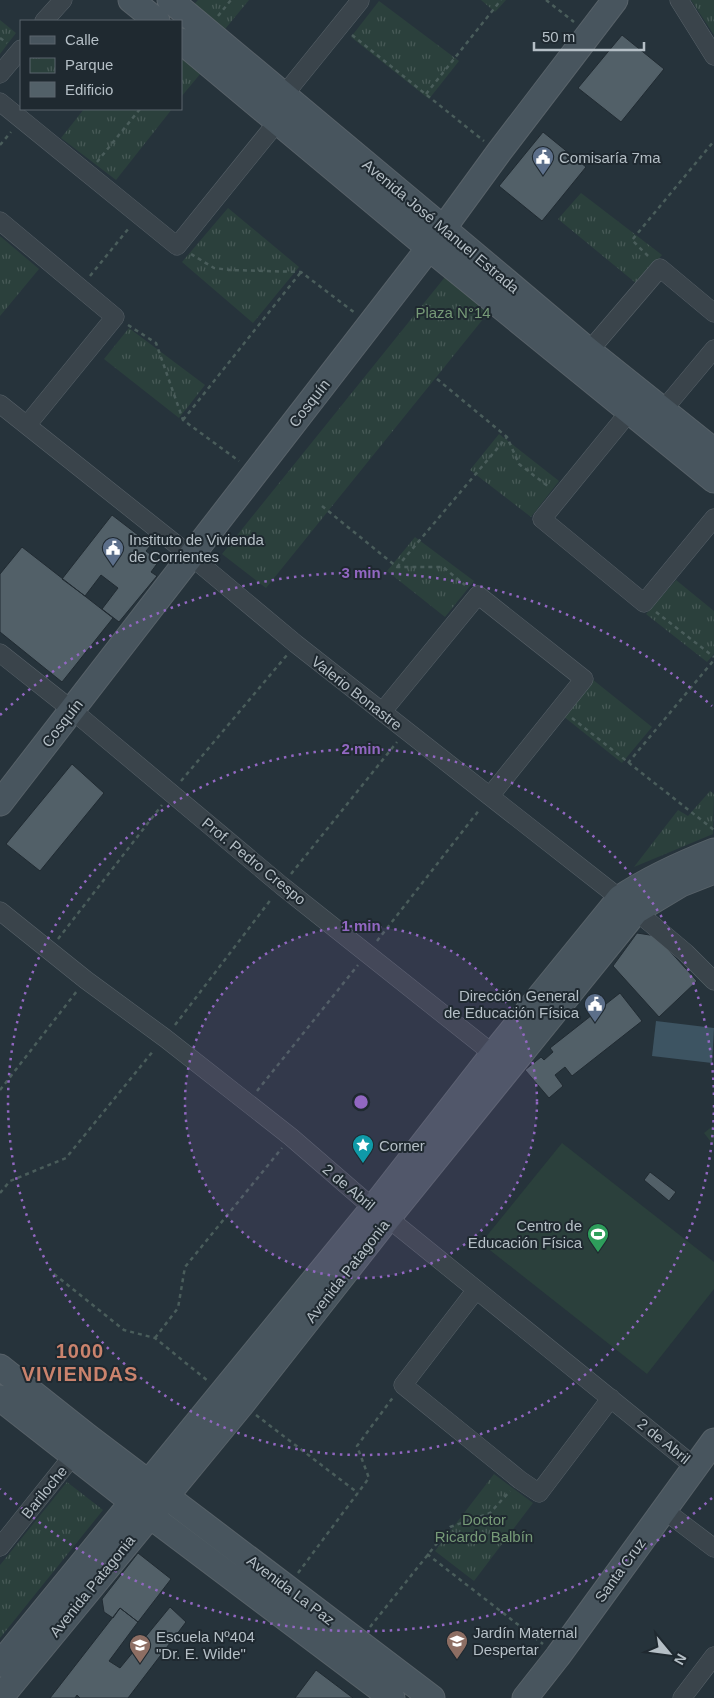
<svg xmlns="http://www.w3.org/2000/svg" width="714" height="1698" font-family="Arial,sans-serif">
<style>
.park{fill:url(#park-tufts)}
.pitch{fill:#2b403c}
.water{fill:#3d5462}
.building{fill:#526068;stroke:#212b32}
.lines{fill:none;stroke-linecap:round;stroke-linejoin:round}
.street-casing{stroke:#586269;stroke-width:19}
.secondary-casing{stroke:#586269;stroke-width:27}
.path{stroke:#4a5d5b;stroke-width:2.5;stroke-dasharray:4 4;stroke-linecap:butt}
.street{stroke:#3a444b;stroke-width:18}
.secondary{stroke:#48555e;stroke-width:25}
.ring{fill:none;stroke:#9267c2;stroke-width:2.5;stroke-dasharray:2.5 5}
.labels{text-anchor:middle;dominant-baseline:central;stroke-width:4;stroke-linejoin:round;paint-order:stroke}
.poi-label{font-size:15px;fill:#b5bfc6;stroke:#1f2930;text-anchor:start}
.street-label{font-size:15px;fill:#b5bfc6;stroke:#1f2930}
.park-label{font-size:15px;fill:#769a77;stroke:#1f2930}
.district-label{font-size:20px;font-weight:bold;letter-spacing:1px;fill:#ca836d;stroke:#1f2930}
.centre{fill:#9267c2;stroke:#1f2930;stroke-width:2.5}
.ring-label{font-size:15px;text-anchor:middle;font-weight:bold;fill:#9267c2;stroke:#1f2930;stroke-width:4;stroke-linejoin:round;paint-order:stroke}
</style>
<defs>
<pattern id="park-tufts" width="24" height="20" patternUnits="userSpaceOnUse" patternTransform="scale(1.25)"><rect width="24" height="20" fill="#2b403c"/><path d="M3 7l-1-3M5 7V3M7 7l1-3M15 17l-1-3M17 17v-4M19 17l1-3" fill="none" stroke="#485a57"/></pattern>
</defs>
<rect width="100%" height="100%" fill="#26333b"/>
<path class="park" d="M198,0H249L221,34L190,9Z
M481,0H506L495,12Z
M691,0H714V35Z
M379,1L459,61L429,99L351,37Z
M0,20L16,33L0,54Z
M181,57L201,73L181,97Z
M84,109H172L116,180L61,138Z
M581,193L662,255L637,284L558,219Z
M228,208L299,267L253,323L182,262Z
M0,236L39,269L0,316Z
M449,272L492,308L266,588L222,554Z
M129,328L205,385L179,418L104,359Z
M499,434L559,481L531,517L470,470Z
M415,537L474,581L445,617L387,571Z
M676,580L714,611V654L707,662L646,614Z
M592,679L652,727L622,763L563,716Z
M710,791L714,794L713,834L634,867L678,810L688,816Z
M494,1474L533,1503L474,1581L435,1551Z
M67,1482L103,1510L0,1638V1565Z"/>
<path class="pitch" d="M714,1125V1146L704,1133Z
M562,1143L714,1262V1289L647,1374L481,1243Z"/>
<path class="water" d="M656,1021L714,1028L712,1063L652,1056Z"/>
<path class="building" d="M622,35L664,69L621,122L578,88Z
M543,132L586,167L542,221L499,186Z
M112,515L151,545L146,551L159,561L151,572L157,576L119,622L102,609L118,588L101,575L85,596L62,579Z
M22,547L113,618L62,682L0,632V574Z
M72,764L104,793L40,871L6,844Z
M637,933L656,936L697,981L659,1017L613,966Z
M620,993L642,1021L572,1076L565,1067L555,1075L563,1086L549,1098L525,1070L541,1057L544,1060L553,1052L550,1048Z
M650,1172L676,1192L669,1201L644,1180Z
M138,1553L171,1579L138,1622L120,1608L113,1618L104,1612L102,1599Z
M170,1607L186,1622L128,1698H80L77,1695L75,1698H50L120,1608L138,1622L109,1661L120,1668Z
M316,1670L353,1698H295Z"/>
<g class="lines">
<g class="street-casing">
<path id="street" d="M679,0L714,56
M44,21L63,0
M0,74L21,49
M284,95L360,1L359,0
M0,102L177,246L278,121
M0,221L115,317L27,425
M589,351L660,268L714,313
M0,404L192,557L296,644L636,911L686,953L714,981
M663,410L714,349
M630,411L542,519L644,603L714,518
M0,653L72,710L282,886L502,1061
M382,712L478,595L584,679L490,796
M0,911L86,980L165,1038L291,1137L373,1208L388,1218L695,1467
M476,1290L403,1385L520,1480L539,1493L611,1398
M664,1510L714,1548
M0,1547L79,1448
M682,1698L714,1656"/>
</g>
<g class="secondary-casing">
<path id="secondary" d="M131,0L157,21
M170,0L443,228L589,351L714,451
M181,41L429,248L714,480
M0,803L429,248L499,152L615,0
M0,1367L87,1436L432,1698
M0,1398L149,1515L392,1698
M0,1664L373,1208L493,1054L620,898C650,878 681,864 714,851
M0,1698L242,1404L388,1218L636,911L681,884L714,871
M525,1698L558,1656L714,1441"/>
</g>
<path class="path" d="M546,0L574,22
M218,16L231,0
M352,35L484,141
M0,38L7,43
M426,94L501,0
M0,145L11,132
M97,162L140,109
M191,254L214,268L230,270L301,272L355,313
M648,256L632,240L714,141
M90,276L129,228
M128,325L156,343L183,420L239,461
M437,379L507,437L519,464L549,487
M183,420L301,272
M322,506L397,567H443L465,585
M397,567L507,437
M656,612L714,657
M572,718L714,830
M628,763L714,660
M181,781L287,655
M291,874L397,742
M58,939L162,805
M377,941L480,809
M175,1025L272,898
M0,1090L77,991
M257,1091L358,965
M0,1193L10,1181L66,1158L154,1050
M54,1274L124,1330L155,1338L208,1381
M155,1338L178,1308L185,1267L282,1148
M256,1415L358,1493
M427,1554L543,1644
M298,1573L369,1478L357,1446L394,1396
M370,1627L450,1527L490,1513L510,1491"/>
<use href="#street" class="street"/>
<use href="#secondary" class="secondary"/>
</g>
<circle cx="361" cy="1102" r="176" fill="#9267c2" fill-opacity=".12"/>
<g class="ring">
<circle cx="361" cy="1102" r="176"/>
<path d="M714 1105A353 353 0 1 1 714 1099"/>
<path d="M712 1498A529 529 0 0 1 0 1489M0 715A529 529 0 0 1 712 706"/>
</g>
<defs>
<g id="civic-pin" transform="scale(1.125)"><path d="M0 17L-7.5 6A9.5 9.5 0 1 1 7.5 6Z" fill="#5c6f8a" stroke="#1f2930"/><path d="M-.6-6.5H3V-4.5H.6V-3L4-1V1h2V6H-6V1h2V-1L-.6-3ZM-1.2 2.5V6h2.4V2.5Z" fill="#fff"/></g>
<g id="sight-pin" transform="scale(1.125)"><path d="M0 17L-7.5 6A9.5 9.5 0 1 1 7.5 6Z" fill="#0f9aa8" stroke="#1f2930"/><path d="M0-6L1.8-2.2L6-1.7L2.9 1.2L3.7 5.4L0 3.3L-3.7 5.4L-2.9 1.2L-6-1.7L-1.8-2.2Z" fill="#fff"/></g>
<g id="stadium-pin" transform="scale(1.125)"><path d="M0 17L-7.5 6A9.5 9.5 0 1 1 7.5 6Z" fill="#2e9e5b" stroke="#1f2930"/><path d="M0-5a6.5 5 0 1 0 0 10a6.5 5 0 1 0 0-10ZM-3.5-1.8h7v3.6h-7Z" fill="#fff"/></g>
<g id="school-pin" transform="scale(1.125)"><path d="M0 17L-7.5 6A9.5 9.5 0 1 1 7.5 6Z" fill="#8d6e63" stroke="#1f2930"/><path d="M0-5L7-2L0 1L-7-2ZM-4 1L0 2.5L4 1V4Q0 6-4 4Z" fill="#fff"/></g>
</defs>
<g fill-rule="evenodd">
<use href="#civic-pin" x="543" y="157"/>
<use href="#civic-pin" x="113" y="548"/>
<use href="#civic-pin" x="595" y="1004"/>
<use href="#sight-pin" x="363" y="1145"/>
<use href="#stadium-pin" x="598" y="1234"/>
<use href="#school-pin" x="457" y="1641"/>
<use href="#school-pin" x="140" y="1645"/>
</g>
<g class="labels">
<g class="poi-label">
<text x="559" y="157">Comisaría 7ma</text>
<text x="129" y="539">Instituto de Vivienda<tspan x="129" dy="17">de Corrientes</tspan></text>
<text x="579" y="995" text-anchor="end">Dirección General<tspan x="579" dy="17">de Educación Física</tspan></text>
<text x="379" y="1145">Corner</text>
<text x="582" y="1225" text-anchor="end">Centro de<tspan x="582" dy="17">Educación Física</tspan></text>
<text x="473" y="1632">Jardín Maternal<tspan x="473" dy="17">Despertar</tspan></text>
<text x="156" y="1636">Escuela Nº404<tspan x="156" dy="17">"Dr. E. Wilde"</tspan></text>
</g>
<g class="street-label">
<text transform="translate(441 226) rotate(40)">Avenida José Manuel Estrada</text>
<text transform="translate(309 403) rotate(-52)">Cosquín</text>
<text transform="translate(357 693) rotate(38)">Valerio Bonastre</text>
<text transform="translate(62 723) rotate(-52)">Cosquín</text>
<text transform="translate(254 861) rotate(39)">Prof. Pedro Crespo</text>
<text transform="translate(349 1187) rotate(40)">2 de Abril</text>
<text transform="translate(347 1271) rotate(-52)">Avenida Patagonia</text>
<text transform="translate(664 1441) rotate(39)">2 de Abril</text>
<text transform="translate(44 1492) rotate(-51)">Bariloche</text>
<text transform="translate(620 1570) rotate(-54)">Santa Cruz</text>
<text transform="translate(92 1586) rotate(-51)">Avenida Patagonia</text>
<text transform="translate(291 1590) rotate(37)">Avenida La Paz</text>
</g>
<g class="park-label">
<text x="453" y="312">Plaza N°14</text>
<text x="484" y="1519">Doctor<tspan x="484" dy="17">Ricardo Balbín</tspan></text>
</g>
<g class="district-label">
<text x="80" y="1351">1000<tspan x="80" dy="23">VIVIENDAS</tspan></text>
</g>
</g>
<circle cx="361" cy="1102" r="8" class="centre"/>
<g class="ring-label">
<text x="361" y="578">3 min</text>
<text x="361" y="754">2 min</text>
<text x="361" y="931">1 min</text>
</g>
<rect x="20" y="20" width="162" height="90" fill="#1f2930" stroke="#5b656c"/>
<rect x="30" y="36" width="25" height="8" fill="#48555e" stroke="#5b656c"/>
<text x="65" y="45" font-size="15" fill="#b5bfc6">Calle</text>
<rect x="30" y="58" width="25" height="15" fill="url(#park-tufts)" stroke="#5b656c"/>
<text x="65" y="70" font-size="15" fill="#b5bfc6">Parque</text>
<rect x="30" y="82" width="25" height="15" fill="#526068" stroke="#5b656c"/>
<text x="65" y="95" font-size="15" fill="#b5bfc6">Edificio</text>
<g transform="translate(669 1653) rotate(119)" stroke="#1f2930" stroke-width="4" paint-order="stroke">
<path d="M0-4L9 19L0 12L-9 19Z" fill="#b5bfc6"/>
<text y="-8" font-size="14" font-weight="bold" text-anchor="middle" fill="#b5bfc6">N</text>
</g>
<path d="M534 42v8h110v-8" fill="none" stroke="#b5bfc6" stroke-width="2.5"/>
<text x="542" y="42" font-size="15" fill="#b5bfc6" stroke="#1f2930" stroke-width="4" paint-order="stroke">50 m</text>
</svg>
